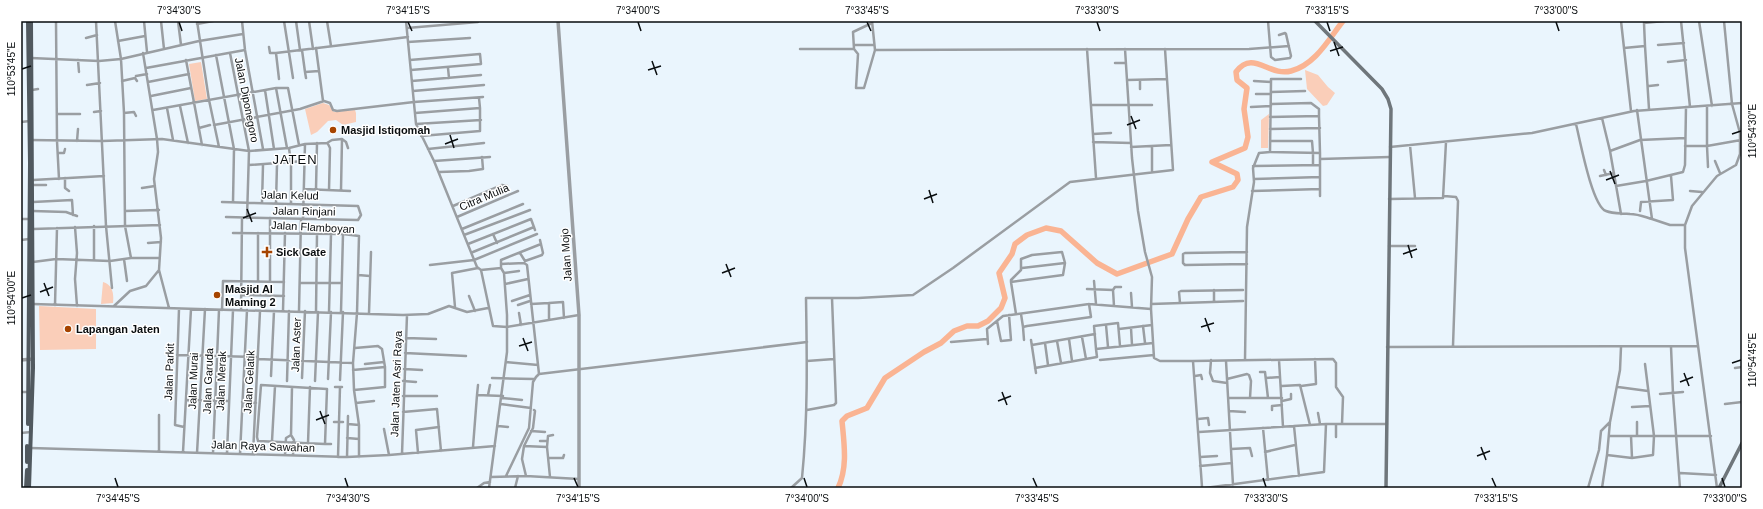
<svg xmlns="http://www.w3.org/2000/svg" width="1763" height="509" font-family="Arial,sans-serif">
<style>
.green{fill:#faceb9}
.lines{fill:none;stroke-linecap:round;stroke-linejoin:round}
.river{stroke:#fab493;stroke-width:5.5}
.minor{stroke:#9a9ea2;stroke-width:2.5}
.tertiary{stroke:#9a9ea2;stroke-width:3.5}
.secondary{stroke:#6f767b;stroke-width:3.5}
.primary{stroke:#51595f;stroke-width:4}
.ticks{fill:none;stroke:#090d0f;stroke-width:1.5}
.poi-dot{fill:#a64400;stroke:#fff;stroke-width:1.5}
.labels{text-anchor:middle;dominant-baseline:central;stroke-width:3;stroke-linejoin:round;paint-order:stroke}
.street-label{font-size:11px;fill:#090d0f;stroke:#fff}
.poi-label{font-size:11px;font-weight:bold;fill:#090d0f;stroke:#fff;text-anchor:start}
.quarter-label{font-size:13px;letter-spacing:1px;fill:#090d0f;stroke:#fff}
.neatline{fill:none;stroke:#090d0f;stroke-width:1.5}
.ticks-label{font-size:10px;text-anchor:middle;fill:#090d0f}
</style>
<rect width="100%" height="100%" fill="#eaf5fd"/>
<path class="green" d="M201,62L207,99L195,101L189,64Z
M1305,70L1318,75L1328,87L1335,93L1327,105L1323,106L1307,89Z
M323,103L329,105L334,112L355,110L356,113V122L343,125L336,120L328,121L317,132L311,135L305,109Z
M1269,114L1268,148H1261V120Z
M103,282C113,285 114,294 113,303L101,304Z
M39,306L96,309V349L40,350Z"/>
<g class="lines">
<path class="river" d="M838,488C848,467 844,443 842,421L847,416L867,408L885,378L924,352L941,343L954,331L967,326H978L988,321L1001,308L1005,298L999,273L1012,254L1015,244L1027,235L1046,228L1061,231L1097,263L1117,274L1172,254L1188,219L1201,197L1233,187L1238,180L1237,174L1212,162L1245,148L1248,137L1244,109L1247,88L1237,80L1236,72C1253,49 1269,77 1291,71C1315,65 1329,39 1343,21"/>
<path class="minor" d="M56,21L57,141L59,179
M96,21L106,226L112,288
M115,21L121,59L124,113L125,226L131,258H159
M144,21L147,52
M161,21L164,49
M178,21L181,45
M197,21L209,100L219,147
M242,21L245,50L263,149
M284,21L293,78
M296,21L300,50
M309,21L313,49
M327,21L331,46
M406,21L416,124L434,161L477,267L481,270L493,326L507,327L579,315
M872,21L875,50L864,88H856L858,54L854,49L853,32L872,23
M1268,21L1271,57L1275,60L1290,58L1291,56L1286,34L1285,33L1279,35
M1621,21L1631,111
M1681,21L1690,107
M1699,21L1712,106
M197,24L213,21
M407,28L478,22
M86,38L97,35
M118,41L145,36
M408,42L470,38
M854,45H874
M1658,45L1684,43
M1645,46L1649,109
M269,47L270,53H276L408,37
M316,48L323,101
M1624,48L1645,46L1644,23L1664,21
M800,49H854
M1087,49L1096,178
M1125,49L1132,158L1138,211L1145,252L1152,277L1151,309L1154,358L1160,361H1193L1202,487L1203,488
M302,50L305,72
M875,50L1249,49L1289,46
M143,53L157,139L158,152L154,179L161,238L159,270L169,308
M230,53L249,151L247,218
M276,53L279,79
M216,55L234,149L233,202
M31,58L99,61L121,59L199,41L243,34
M78,60L79,72
M186,60L202,145
M410,60L480,54L481,64L411,70
M1668,62L1686,60
M1115,63H1126
M146,68L245,50
M448,68L449,78
M136,76L147,74
M306,78L305,72L319,71
M1127,80L1167,79
M122,81L135,78L137,81
M412,81L481,75
M148,82L189,74
M1271,82V79H1301
M87,85L100,83
M1649,86L1658,85
M276,88L287,148
M1140,89V80
M32,90L38,89
M265,90L274,149
M413,91L484,85
M1271,92L1305,91
M1256,94H1271
M151,96L191,88
M1271,104L1311,103L1319,109V116
M1091,105H1152
M180,106L188,143
M1707,106V146L1708,167
M1251,107L1271,106
M167,108L173,140
M153,110L276,88H288L299,145
M1637,110L1652,219L1670,225H1685
M94,112L101,111
M124,113L134,112L136,116
M415,113L480,108L479,98
M57,114H80
M1270,117L1319,116L1320,153
M1602,118L1610,151L1621,214
M21,122L30,121
M416,124L481,120
M1576,124C1580,140 1592,206 1606,211C1613,214 1622,213 1630,214C1638,214 1645,217 1652,219
M214,125L300,109L324,101L330,103L333,110L337,111L414,102L483,97
M199,128L210,125
M1270,129L1320,128
M1093,134L1111,133
M421,136L480,131V108
M30,140L102,141L162,139L249,151L289,148L305,144L327,143L332,140L342,139L346,142L348,148
M77,141L78,129
M1270,141H1312L1313,153
M1093,142L1131,143
M328,144L330,148L329,190
M1410,145L1415,198
M1685,146H1707L1741,140
M1131,147L1171,145
M1152,147V172
M1390,147L1532,133L1634,111L1742,103
M289,148L291,163V203
M428,149L484,143
M1610,151L1640,140L1685,138
M1270,152L1320,153V159L1390,157
M58,153H64L65,149
M1313,153V165
M434,161L490,157
M1715,161L1720,173
M249,165L304,161
M1253,166L1320,165
M1604,170L1606,175
M439,172L469,171L483,169L482,157
M1600,176L1614,173
M65,178V188L69,191
M1254,179L1320,177
M33,180L104,176
M33,185H46
M1616,186L1646,181L1683,172L1685,165L1686,107
M142,188L155,186
M304,189L350,191
M316,189L317,143
M341,190L342,139
M1252,191L1320,189V159
M1690,191L1702,192
M1320,196V189
M1444,196L1456,197L1458,201L1453,346
M1389,199L1443,198L1446,142
M33,202L72,200L73,215
M222,202L358,206L361,215L358,220L226,217
M262,203L263,165
M276,203L277,164
M453,206L502,185L507,186
M33,211L66,212L77,216
M125,211L159,210
M1640,211L1641,202L1673,200L1671,176
M457,217L518,191
M21,219H29
M303,219L305,144
M75,227L77,253L75,279L77,306
M33,229L160,225
M462,229L523,204
M233,233L343,234L359,236L357,313L353,363L354,390L359,425V457
M493,234L497,243
M464,235L530,210
M21,240L29,239
M148,243L161,242
M468,244L531,219L535,230
M1389,246H1415
M473,252L534,227
M1247,252L1185,253L1183,254V263L1185,265L1247,264
M520,253L525,261L542,255L543,253L540,240
M124,259L127,281
M94,260V226
M33,262L56,259L110,261L131,258
M501,264L524,263L527,265L539,374
M430,265L474,260L537,234
M1022,268L1065,263
M481,270L501,268
M504,273L519,271
M358,275L370,276
M1094,281L1096,304
M258,282V233
M270,282V218
M1011,282L1063,275L1065,263L1062,252L1032,255L1021,259V270L1011,280V282L1016,314
M300,283H341
M505,284L528,279
M1087,289L1113,290L1114,306
M1113,290L1115,287H1121
M1131,293L1132,307
M241,295L284,296
M469,296L475,311
M512,301L530,295
M1214,302V290
M1180,303L1179,292L1181,291L1243,290
M33,304L403,315L428,314L449,306L467,312L488,308
M531,304L549,303
M1151,304L1243,301
M55,305L57,228
M518,305L530,301
M114,306L130,291L146,286L159,270
M455,307L452,273L478,268
M179,309L175,425L184,427
M222,310L223,281L284,282
M241,310L242,218
M283,311L285,233
M299,311L301,219
M316,312L317,234
M329,312L331,234
M341,312L343,234
M369,313L371,252
M519,313L521,325
M1021,314L1023,327L1027,326L1091,317L1089,304
M549,320V303L563,302L564,318
M997,321L1001,341L1011,340L1009,315
M1106,325L1108,347
M1143,326L1145,343
M1023,327L1024,340
M1131,328L1132,345
M1119,329L1152,325
M1082,337L1086,359
M406,338L436,339
M1069,339L1072,361
M1031,340L1036,373
M1057,341L1061,363
M951,342L987,339
M1045,343L1048,365
M988,344L987,329L1003,316L1089,304L1151,309
M1032,345L1095,334
M1387,347L1698,346
M1671,347L1673,394L1680,488
M1096,349L1094,326L1118,323L1120,346
M405,353L466,356
M177,355L258,357
M258,359L353,363
M1100,360L1154,355
M1211,360L1210,373L1213,381L1227,383
M1245,360L1247,227L1254,182L1253,168L1259,153L1270,152L1271,82L1254,81
M1279,360L1283,427
M807,361L834,359
M1193,361L1333,359L1336,363V387L1343,397L1342,424
M1226,361L1233,485
M506,362L538,365
M365,364L384,362
M1035,368L1097,357L1096,349L1153,343
M1735,368L1742,367
M404,369L422,370
M353,370L385,367L382,349L378,346L355,348
M1260,372H1265L1268,398
M539,374L807,342
M271,376L274,311
M1195,376L1201,375L1202,379
M302,378L305,311
M492,378L534,379
M1266,378L1280,377
M328,379L331,312
M1227,379L1247,374L1249,375L1251,381L1250,398
M340,380L343,312
M287,381L289,311
M315,381L318,312
M403,381L416,382
M261,385L327,389L325,444L258,441L257,437Z
M1282,386L1300,385L1310,425
M1301,386L1316,384L1315,359
M335,387H342
M1618,387L1648,391
M354,390L385,387V367
M21,392H28
M1660,394L1683,392
M477,395L478,385
M488,395L490,385
M403,396H437
M502,398L522,400
M1228,398H1282
M186,400L228,401
M1282,401L1291,399V394
M242,402L256,403
M356,403L374,401
M501,404L531,408
M1725,404L1742,402
M1632,407L1650,406
M807,410L834,405L836,403L832,298
M1272,410V406L1282,405
M1229,411L1245,412
M403,412L437,409L441,451
M1318,413L1320,424
M1198,419L1208,418L1209,425
M334,422H343
M348,424L359,425
M1336,424V437
M498,426L508,427
M1294,426L1299,476
M1263,428L1268,480
M384,429L389,455
M531,431L545,432
M1199,432L1326,424H1387
M21,433L31,432
M291,435L292,387
M1609,436H1711
M1631,436L1632,458
M1637,436V422
M347,438L359,439
M272,441L275,386
M540,441H547
M308,443L310,387
M325,444H331
M524,446L533,428L535,411L534,410
M473,447L477,395L503,396
M547,447L548,436L553,435
M30,448L347,457L389,455L495,446
M1231,449L1250,448L1252,456
M159,451V415
M183,452L191,309
M1265,452L1295,445
M197,453L205,309
M213,453L219,310
M227,453L233,310
M418,453L416,430L439,427
M240,454L247,310
M253,454L260,311
M402,454L407,315
M285,455L286,438L291,435L294,440L293,455
M1607,455L1632,458L1653,455L1654,436L1645,364
M338,457L340,387
M347,457L348,416
M1200,457L1217,456
M549,458H563L564,455
M1200,466L1232,463
M1680,473L1716,475
M506,476L529,428L533,382L536,377L539,374
M526,476L522,459L524,446L547,447L550,477
M491,477L526,476L579,479
M477,488L484,483L490,482
M489,488L507,352V315L504,273L501,268V260L541,244
M515,488L518,476
M791,488L802,478C808,418 807,358 806,298H858L913,295L953,268L1070,182L1173,170L1165,49
M1205,488L1324,472L1326,424
M1588,488L1599,450L1601,431L1610,422
M1602,488L1607,455L1610,422L1620,370L1621,347
M1717,488L1685,248V225L1692,206L1717,176L1736,165L1740,154V133L1732,104L1724,21"/>
<path class="tertiary" d="M558,21L579,315V488
M21,360L33,359"/>
<path class="secondary" d="M1315,21L1382,89L1388,99L1391,109L1386,488
M1719,488L1742,443"/>
<path class="primary" d="M28,21L30,163L28,424
M27,462V446
M26,488L27,470
M29,488L33,368L31,21"/>
</g>
<path class="ticks" d="M179,22L182,31M408,22L412,31M638,22L641,31M867,22L871,31M1097,22L1100,31M1327,22L1330,31M1556,22L1559,31M1334,42L1339,56M1330,51L1343,47M652,61L657,75M22,69L31,66M648,70L661,66M1131,116L1136,129M1127,125L1140,120M1732,134L1741,131M450,135L454,148M445,144L458,139M1610,171L1615,184M1606,180L1619,175M929,190L933,203M924,199L937,194M247,209L252,222M243,218L256,213M1408,245L1412,258M1403,254L1417,249M726,264L731,277M722,273L735,268M44,283L49,296M40,292L53,287M22,298L31,295M1205,318L1210,332M1201,327L1214,323M523,338L528,351M519,346L532,342M1732,363L1741,360M1684,373L1689,386M1680,382L1693,377M1002,392L1007,405M998,401L1011,396M320,411L325,424M316,420L329,415M1481,447L1486,460M1477,456L1490,451M115,478L118,487M345,478L348,487M574,478L578,487M804,478L807,487M1033,478L1037,487M1263,478L1266,487M1492,478L1496,487M1722,478L1725,487"/>
<g class="poi-dot">
<circle cx="333" cy="130" r="4"/>
<path d="M265 246h4v4h4v4h-4v4h-4v-4h-4v-4h4z"/>
<circle cx="217" cy="295" r="4"/>
<circle cx="68" cy="329" r="4"/>
</g>
<g class="labels">
<g class="street-label">
<text transform="translate(247 100) rotate(79)">Jalan Diponegoro</text>
<text transform="translate(290 195) rotate(1)">Jalan Kelud</text>
<text transform="translate(484 197) rotate(-23)">Citra Mulia</text>
<text transform="translate(304 211) rotate(1)">Jalan Rinjani</text>
<text transform="translate(313 227) rotate(3)">Jalan Flamboyan</text>
<text transform="translate(566 255) rotate(-94)">Jalan Mojo</text>
<text transform="translate(296 345) rotate(-88)">Jalan Aster</text>
<text transform="translate(169 372) rotate(-88)">Jalan Parkit</text>
<text transform="translate(193 381) rotate(-88)">Jalan Murai</text>
<text transform="translate(208 381) rotate(-88)">Jalan Garuda</text>
<text transform="translate(221 381) rotate(-88)">Jalan Merak</text>
<text transform="translate(249 382) rotate(-87)">Jalan Gelatik</text>
<text transform="translate(396 384) rotate(-88)">Jalan Jaten Asri Raya</text>
<text transform="translate(263 446) rotate(2)">Jalan Raya Sawahan</text>
</g>
<g class="poi-label">
<text x="341" y="130">Masjid Istiqomah</text>
<text x="276" y="252">Sick Gate</text>
<text x="225" y="289">Masjid Al<tspan x="225" dy="13">Maming 2</tspan></text>
<text x="76" y="329">Lapangan Jaten</text>
</g>
<g class="quarter-label">
<text x="295" y="159">JATEN</text>
</g>
</g>
<rect width="1763" height="509" fill="none" stroke="#ffffff" stroke-width="44"/>
<rect x="22" y="22" width="1719" height="465" class="neatline"/>
<g class="ticks-label">
<text x="179" y="14">7°34'30"S</text>
<text x="408" y="14">7°34'15"S</text>
<text x="638" y="14">7°34'00"S</text>
<text x="867" y="14">7°33'45"S</text>
<text x="1097" y="14">7°33'30"S</text>
<text x="1327" y="14">7°33'15"S</text>
<text x="1556" y="14">7°33'00"S</text>
<text transform="translate(11 69) rotate(-90)" y="4">110°53'45"E</text>
<text transform="translate(1752 131) rotate(-90)" y="4">110°54'30"E</text>
<text transform="translate(11 298) rotate(-90)" y="4">110°54'00"E</text>
<text transform="translate(1752 360) rotate(-90)" y="4">110°54'45"E</text>
<text x="118" y="502">7°34'45"S</text>
<text x="348" y="502">7°34'30"S</text>
<text x="578" y="502">7°34'15"S</text>
<text x="807" y="502">7°34'00"S</text>
<text x="1037" y="502">7°33'45"S</text>
<text x="1266" y="502">7°33'30"S</text>
<text x="1496" y="502">7°33'15"S</text>
<text x="1725" y="502">7°33'00"S</text>
</g>
</svg>
